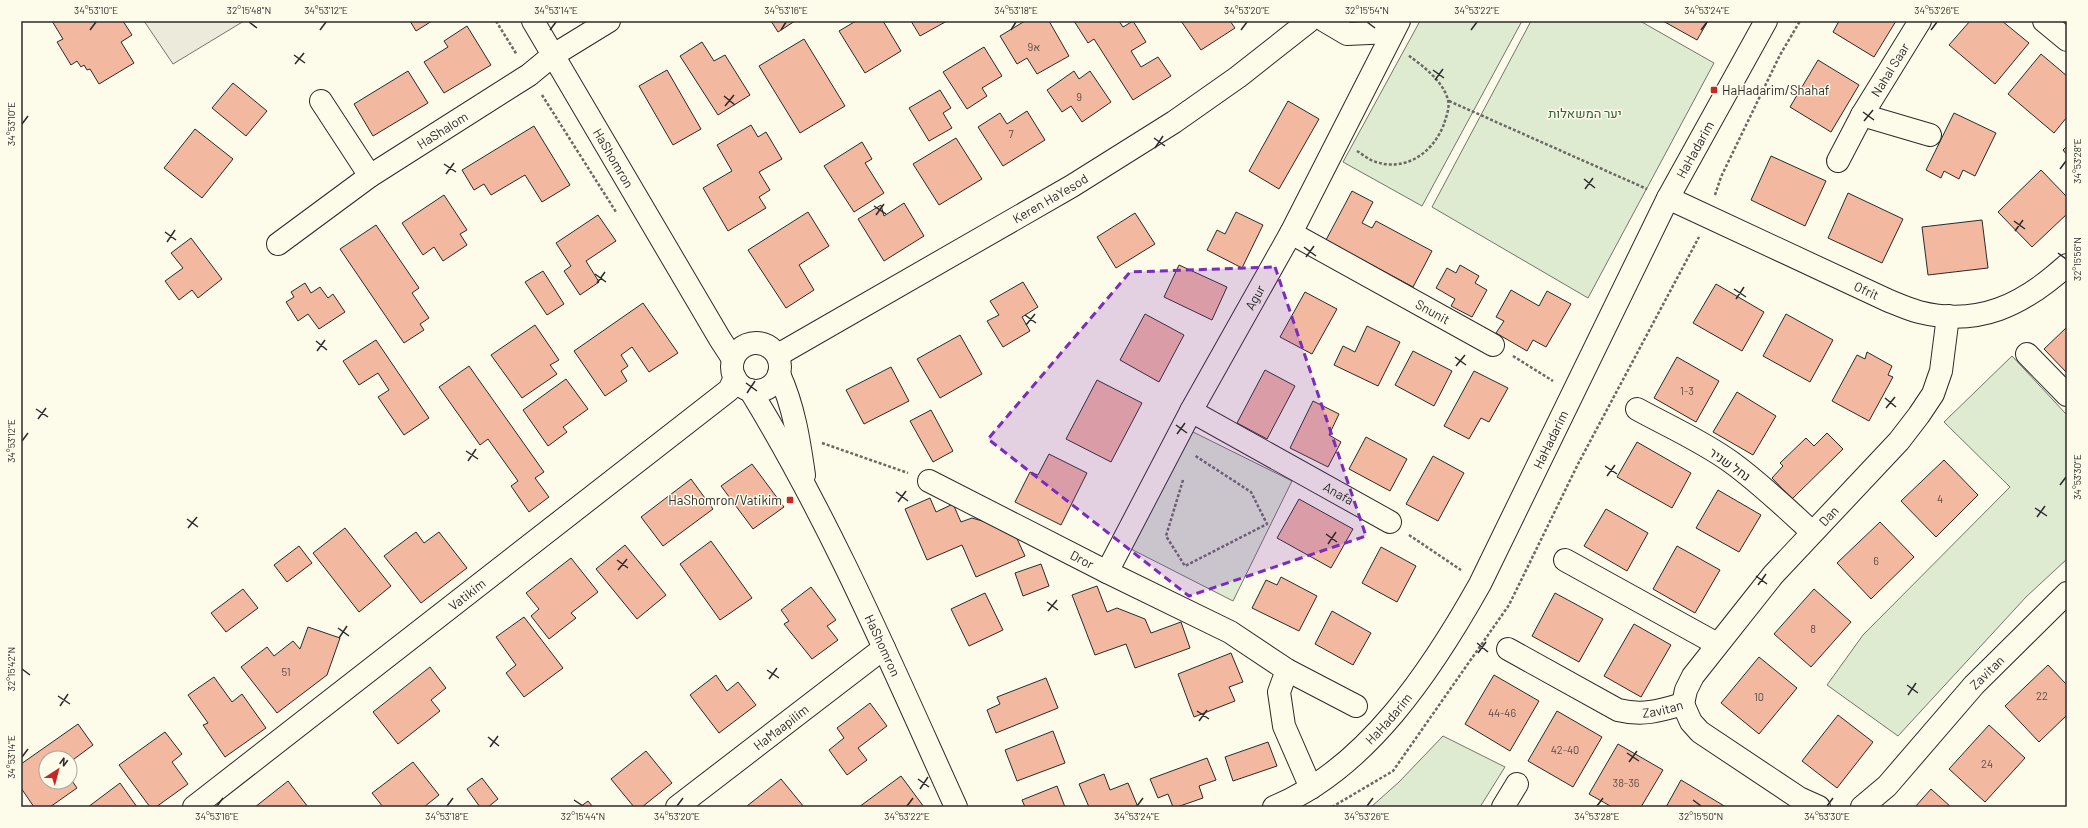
<svg xmlns="http://www.w3.org/2000/svg" width="2088" height="828" font-family="Barlow,Heebo,sans-serif">
<style>
.green{fill:#deebd1;stroke:#74746e}
.parking{fill:#eceadb;stroke:#74746e}
.building{fill:#f2b8a0;stroke:#2b2b2b}
.lines{fill:none;stroke-linecap:round;stroke-linejoin:round}
.minor-casing{stroke:#2b2b2b;stroke-width:24}
.path{stroke:#6a6964;stroke-width:2.5;stroke-dasharray:3 2;stroke-linecap:butt}
.minor{stroke:#fdfbea;stroke-width:22}
.marked{fill:#7b2cbf;fill-opacity:0.2;stroke:#7b2cbf;stroke-width:3;stroke-dasharray:8 5;stroke-linejoin:round}
.ticks{fill:none;stroke:#2b2b2b;stroke-width:1.5}
.poi-dot{fill:#c62828;stroke:#fdfbea;stroke-width:1.5}
.labels{text-anchor:middle;dominant-baseline:central;stroke-width:3;stroke-linejoin:round;paint-order:stroke}
.number-label{font-size:11px;fill:#5d4e48}
.street-label{font-size:13px;fill:#2b2b2b;stroke:#fdfbea}
.poi-label{font-size:13px;fill:#2b2b2b;stroke:#fdfbea;text-anchor:start}
.park-label{font-size:13px;fill:#34623c;stroke:#fdfbea}
.neatline{fill:none;stroke:#2b2b2b;stroke-width:1.5}
.ticks-label{font-size:10px;text-anchor:middle;fill:#2b2b2b}
</style>
<rect width="100%" height="100%" fill="#fdfbea"/>
<path class="green" d="M1420,21H1522L1422,206L1343,162Z
M1531,21H1640L1714,63L1588,298L1432,207Z
M2012,356L2067,415V559L2026,597L1898,736L1827,685L1863,635L2010,487L1944,422Z
M1191,431L1292,481L1233,601L1131,549Z
M1443,736L1505,767L1480,807H1371L1399,782Z"/>
<path class="parking" d="M144,21H244L173,64Z"/>
<path class="building" d="M52,21H123L132,35L121,42L134,63L99,84L90,69L87,70L84,65L81,67L77,61L71,65L57,42L63,39Z
M410,21H432L416,31Z
M771,21H795L778,32Z
M856,21H883L901,51L865,73L839,31Z
M911,21H947L920,36Z
M1025,21H1049L1069,56L1037,74L1027,58L1017,64L1000,36Z
M1074,21H1119L1123,27L1133,21L1146,42L1131,51L1141,67L1158,57L1171,76L1133,100L1094,39L1088,43Z
M1181,21H1230L1235,28L1201,50Z
M1663,21H1708L1697,40Z
M1839,21H1896L1874,57L1833,32Z
M1970,21H2002L2029,43L1995,84L1949,45Z
M467,26L491,65L444,93L424,62L448,47L444,41Z
M804,39L845,106L800,133L759,66Z
M702,42L714,61L725,55L750,95L718,115L680,56Z
M984,47L1002,76L982,88L987,96L967,109L943,72Z
M2041,54L2067,76V117L2054,133L2008,94Z
M1818,60L1859,85L1831,132L1790,107Z
M667,70L701,129L673,145L639,86Z
M408,71L428,103L373,136L354,104Z
M1074,71L1079,79L1090,71L1111,102L1082,122L1071,106L1062,112L1047,90Z
M233,83L267,111L246,136L212,108Z
M940,90L951,108L943,113L952,128L929,141L909,108Z
M1288,101L1319,119L1279,189L1249,171Z
M1027,111L1045,140L1003,166L978,127L1000,113L1007,124Z
M1954,113L1996,133L1975,176L1963,170L1959,179L1944,171L1941,178L1926,170Z
M751,125L758,137L766,132L782,159L759,172L770,190L759,197L766,208L728,231L703,188L732,171L717,145Z
M534,126L570,185L542,202L525,175L491,195L484,184L474,190L462,170Z
M195,129L233,159L202,198L164,168Z
M956,138L982,179L939,205L913,164Z
M862,142L872,159L865,163L884,193L854,212L824,166Z
M2067,146V155L2063,150Z
M1771,156L1826,181L1805,226L1751,200Z
M2041,170L2067,197V214L2032,247L1998,212Z
M1352,191L1373,202L1362,223L1372,228L1376,221L1432,251L1413,287L1326,240Z
M1848,193L1903,219L1882,263L1828,238Z
M444,195L467,230L460,234L467,245L443,261L434,247L423,255L402,223Z
M904,203L924,236L884,261L858,219L881,205L884,216Z
M808,212L829,246L799,265L814,290L786,308L748,250Z
M1236,212L1263,225L1242,268L1207,250L1217,230L1225,234Z
M1135,213L1155,244L1116,268L1097,237Z
M598,215L616,241L586,261L599,282L580,295L564,271L571,266L556,243Z
M1982,220L1988,268L1928,275L1922,227Z
M376,225L419,288L412,293L429,318L420,324L424,330L404,343L340,249Z
M191,238L222,279L198,298L192,290L179,300L165,281L183,268L171,253Z
M1179,265L1227,287L1212,320L1164,297Z
M1460,265L1479,276L1475,283L1487,290L1472,317L1451,306L1455,299L1436,288L1447,268L1456,273Z
M543,271L564,304L547,315L525,282Z
M1023,282L1038,307L1022,317L1030,331L1003,347L987,321L999,315L990,301Z
M305,283L311,293L320,287L328,298L333,294L345,312L319,329L308,314L298,321L286,302L294,297L291,292Z
M1716,284L1764,312L1742,351L1693,323Z
M1511,290L1539,306L1547,291L1571,304L1546,347L1533,340L1527,351L1496,333L1504,321L1496,317Z
M1305,292L1337,309L1312,354L1280,337Z
M643,303L678,353L649,372L632,347L621,355L628,366L621,371L627,381L605,396L574,351Z
M1145,314L1184,335L1159,382L1120,360Z
M1786,314L1833,340L1810,382L1763,356Z
M535,325L559,360L550,365L557,374L522,398L491,355Z
M1367,326L1400,342L1378,386L1334,365L1343,346L1355,352Z
M2067,327V373L2044,349Z
M960,335L982,374L940,398L917,359Z
M376,340L429,418L404,435L378,397L389,390L378,373L359,385L343,361Z
M1413,351L1452,371L1434,406L1395,385Z
M1867,352L1892,366L1888,375L1893,377L1869,421L1832,401L1857,355L1865,359Z
M1677,357L1719,381L1696,422L1654,398Z
M469,366L544,472L535,478L549,497L529,512L511,486L518,481L488,439L480,445L439,387Z
M891,367L909,401L864,424L846,390Z
M1265,370L1295,386L1267,439L1237,423Z
M1474,371L1508,388L1489,422L1481,418L1469,439L1444,426Z
M566,379L588,409L563,427L567,432L548,446L523,410Z
M1097,380L1142,403L1111,462L1066,439Z
M1737,392L1776,416L1753,455L1713,432Z
M1313,401L1339,414L1329,435L1341,442L1328,467L1290,448Z
M931,410L953,451L933,462L910,421Z
M1827,433L1843,449L1792,499L1772,478L1783,466L1780,463L1806,438L1814,446Z
M1366,437L1407,459L1390,491L1349,469Z
M1637,442L1691,473L1672,508L1617,477Z
M1049,454L1087,473L1061,525L1015,502L1030,472L1038,475Z
M1433,456L1464,473L1438,521L1406,504Z
M1944,460L1978,495L1936,537L1901,501Z
M752,464L784,507L753,529L721,486Z
M691,479L713,509L663,546L641,517Z
M1718,490L1761,515L1739,552L1696,528Z
M930,498L936,512L953,504L961,522L972,518L1013,530L1025,556L976,577L962,545L927,560L905,509Z
M1299,499L1353,529L1331,568L1277,538Z
M1606,509L1648,533L1627,571L1584,546Z
M1880,522L1914,557L1871,599L1837,563Z
M345,528L391,586L359,612L313,553Z
M416,532L424,543L439,532L467,568L421,603L384,556Z
M711,541L752,598L720,620L680,564Z
M625,545L666,595L637,619L596,569Z
M299,546L312,563L287,582L274,565Z
M1677,546L1720,570L1695,613L1653,589Z
M1381,547L1416,566L1397,602L1362,583Z
M571,558L598,592L571,613L576,618L549,639L531,616L539,609L526,593Z
M1041,564L1049,586L1023,596L1015,573Z
M1281,577L1317,596L1299,631L1252,608L1266,580L1277,585Z
M1097,586L1107,612L1117,608L1145,619L1151,633L1181,622L1190,648L1135,668L1126,644L1095,655L1072,595Z
M811,587L836,620L827,626L838,640L812,659L784,624L789,621L781,610Z
M243,589L258,608L226,632L211,613Z
M1814,589L1851,622L1811,667L1774,634Z
M985,593L1003,630L969,646L951,609Z
M1555,593L1603,619L1579,662L1532,636Z
M1332,611L1371,633L1353,665L1315,644Z
M524,617L563,668L524,697L506,673L516,665L496,637Z
M1634,624L1671,645L1641,697L1604,676Z
M308,627L340,638L327,675L277,713L241,667L267,647L274,656L293,641L300,649Z
M1231,653L1243,682L1229,687L1235,701L1194,717L1178,674Z
M1759,657L1797,688L1759,734L1721,703Z
M2048,665L2067,685V715L2039,742L2005,706Z
M430,667L446,688L431,700L440,711L398,744L373,712Z
M716,675L727,691L738,682L756,705L719,733L690,695Z
M1494,675L1539,701L1510,751L1465,724Z
M214,677L232,702L242,694L266,728L225,757L203,725L208,723L188,695Z
M1046,678L1058,708L996,733L987,710L1000,704L997,697Z
M870,703L887,726L858,748L867,760L847,775L829,750L844,738L837,728Z
M1557,711L1602,737L1573,787L1528,761Z
M1838,715L1873,742L1837,788L1802,761Z
M78,724L93,745L70,762V758H46V782H70V778L77,788L50,807H34L21,788V764Z
M1989,725L2025,758L1985,802L1949,769Z
M1053,731L1065,763L1017,781L1005,750Z
M165,732L182,754L172,762L188,784L156,807H150L119,765Z
M1268,742L1277,766L1233,781L1225,757Z
M1618,744L1663,770L1641,807H1612L1589,794Z
M646,751L672,783L642,807H634L611,779Z
M1207,758L1216,780L1199,786L1203,798L1177,807H1173L1168,794L1158,798L1150,779Z
M413,762L439,795L424,807H383L372,793Z
M1104,774L1110,790L1128,783L1138,807H1089L1079,784Z
M901,776L924,807H859Z
M482,778L498,799L488,807H480L467,789Z
M781,779L804,807H748L747,806Z
M1681,780L1726,807H1666Z
M288,781L308,807H255Z
M120,783L137,807H88Z
M1057,786L1065,807H1025L1022,800Z
M1931,789L1951,807H1915Z
M588,801L593,807H580Z"/>
<g class="lines">
<g class="minor-casing">
<g id="minor">
<path id="s1" d="M533,21L720,339L733,359"/>
<path d="M1325,21L1347,34L1392,32"/>
<path d="M2044,21L2067,40"/>
<path d="M321,101L370,176"/>
<path d="M1862,115L1930,135"/>
<path id="s2" d="M1838,161L1862,115L1920,21"/>
<path id="s3" d="M1668,198L1887,300C1897,304 1908,309 1919,312C1979,327 2023,305 2067,265"/>
<path id="s4" d="M1291,233L1493,345"/>
<path id="s5" d="M278,244L370,176L529,75L552,56L609,21"/>
<circle cx="756" cy="367" r="24"/>
<path d="M2027,354L2067,395"/>
<path id="s6" d="M778,355L1072,186L1174,122L1238,77L1309,21"/>
<path d="M779,374C794,407 799,440 804,475"/>
<path id="s7" d="M750,390C831,522 892,666 956,807"/>
<path d="M1637,409C1668,426 1702,441 1731,462C1760,483 1786,508 1812,532"/>
<path id="s8" d="M1191,411L1390,522"/>
<path id="s9" d="M929,481L1107,572L1230,632L1287,670L1356,706"/>
<path d="M1565,560L1717,644"/>
<path id="s10" d="M1107,572L1191,411L1291,233L1399,21"/>
<path id="s11" d="M1508,649L1618,710C1643,716 1659,711 1683,704"/>
<path d="M1287,670L1279,692L1284,726L1311,788"/>
<path id="s12" d="M1683,704L1686,690L1693,676L1773,575L1899,441L1919,415L1933,394L1941,371L1948,316"/>
<path d="M1683,704L1691,722L1700,732L1799,798L1819,807"/>
<path id="s13" d="M194,807L729,390L735,378"/>
<path id="s14" d="M677,807L884,648"/>
<path id="s15" d="M1274,807C1367,769 1433,668 1480,584L1668,198L1766,21"/>
<path d="M1503,807L1517,784"/>
<path id="s16" d="M1862,807L1887,786L1974,685L2067,593"/>
</g>
</g>
<path class="path" d="M496,21L517,55
M542,95L616,212
M1449,101L1647,189
M1357,151C1362,154 1368,159 1373,161C1405,173 1433,153 1444,124C1446,117 1450,108 1448,100C1443,81 1423,66 1408,55
M1715,195L1721,177L1780,55L1800,21
M1513,356L1553,381
M822,443L908,473
M1183,480L1166,536L1185,566L1267,524L1251,492L1194,455
M1409,535L1461,570
M1332,807L1393,771L1509,605L1578,464L1699,237"/>
<use href="#minor" class="minor"/>
</g>
<path class="marked" d="M1275,267L1366,536L1189,596L988,439L1130,272Z"/>
<path class="ticks" d="M249,22L257,28M1367,22L1375,28M90,30L96,22M320,30L326,22M550,30L556,22M781,30L786,22M1011,30L1016,22M1241,30L1247,22M1471,30L1477,22M1701,30L1707,22M1931,30L1937,22M294,55L305,63M295,64L304,53M1433,70L1444,78M1435,80L1443,69M724,96L735,105M725,106L734,95M1863,112L1874,120M1864,121L1873,110M22,124L28,116M1154,138L1165,146M1155,148L1163,136M444,164L456,172M2060,169L2066,161M446,174L454,163M1584,179L1595,188M1585,189L1593,178M874,206L886,214M876,215L884,204M2014,221L2025,229M2015,231L2023,220M165,232L176,240M167,242L175,230M1304,247L1316,256M2058,253L2066,259M1306,257L1314,246M595,274L606,282M597,283L605,272M1734,289L1746,297M1736,299L1744,287M1025,315L1036,323M1026,325L1035,314M316,341L327,350M317,351L325,340M1455,357L1466,365M1456,366L1465,355M746,383L757,391M747,393L755,381M1885,398L1896,407M1886,408L1895,397M36,409L48,417M38,419L46,408M1176,425L1187,433M1177,434L1185,423M22,441L28,433M466,451L478,459M468,461L476,449M1605,466L1617,474M1607,476L1615,465M2060,485L2066,477M896,492L908,501M898,502L906,491M2035,508L2047,516M2037,517L2045,506M187,519L198,527M188,528L197,517M1326,534L1337,542M1328,544L1336,532M617,560L628,568M618,570L627,559M1756,576L1767,584M1758,585L1766,574M1047,602L1058,610M1048,611L1057,600M338,628L349,636M339,638L347,626M1477,643L1488,652M1478,653L1486,642M22,669L30,675M767,670L779,678M769,679L777,668M1907,685L1918,693M1908,695L1916,683M58,696L70,704M60,706L68,694M1197,711L1209,719M1199,721L1207,710M488,737L499,746M490,747L498,736M1627,753L1639,761M22,757L28,749M1629,762L1637,751M918,779L929,787M920,789L928,777M574,800L583,806M1693,800L1701,806M217,806L223,798M447,806L453,798M677,806L683,798M907,806L913,798M1137,806L1143,798M1367,806L1373,798M1597,806L1603,798M1827,806L1833,798"/>
<g class="poi-dot">
<rect x="1710" y="86" width="8" height="8" rx="2"/>
<rect x="786" y="496" width="8" height="8" rx="2"/>
</g>
<g class="labels">
<g class="number-label">
<text x="1034" y="46">9א</text>
<text x="1079" y="96">9</text>
<text x="1011" y="133">7</text>
<text x="1687" y="390">1-3</text>
<text x="1940" y="498">4</text>
<text x="1876" y="560">6</text>
<text x="1813" y="628">8</text>
<text x="286" y="671">51</text>
<text x="2042" y="695">22</text>
<text x="1759" y="696">10</text>
<text x="1502" y="712">44-46</text>
<text x="1565" y="749">42-40</text>
<text x="1987" y="763">24</text>
<text x="1626" y="782">38-36</text>
</g>
<g class="street-label">
<text stroke="none"><textPath href="#s2" startOffset="105">Nahal Saar</textPath></text>
<text stroke="none"><textPath href="#s5" startOffset="200">HaShalom</textPath></text>
<text stroke="none"><textPath href="#s15" startOffset="794">HaHadarim</textPath></text>
<text stroke="none"><textPath href="#s1" startOffset="159">HaShomron</textPath></text>
<text stroke="none"><textPath href="#s6" startOffset="314">Keren HaYesod</textPath></text>
<text stroke="none"><textPath href="#s3" startOffset="219">Ofrit</textPath></text>
<text stroke="none"><textPath href="#s10" startOffset="312">Agur</textPath></text>
<text stroke="none"><textPath href="#s4" startOffset="162">Snunit</textPath></text>
<text stroke="none"><textPath href="#s15" startOffset="470">HaHadarim</textPath></text>
<text transform="translate(1730 464) rotate(35)">נחל שניר</text>
<text stroke="none"><textPath href="#s8" startOffset="169">Anafa</textPath></text>
<text stroke="none"><textPath href="#s12" startOffset="240">Dan</textPath></text>
<text stroke="none"><textPath href="#s9" startOffset="172">Dror</textPath></text>
<text stroke="none"><textPath href="#s13" startOffset="346">Vatikim</textPath></text>
<text stroke="none"><textPath href="#s7" startOffset="288">HaShomron</textPath></text>
<text stroke="none"><textPath href="#s16" startOffset="184">Zavitan</textPath></text>
<text stroke="none"><textPath href="#s11" startOffset="171">Zavitan</textPath></text>
<text stroke="none"><textPath href="#s15" startOffset="146">HaHadarim</textPath></text>
<text stroke="none"><textPath href="#s14" startOffset="131">HaMaapilim</textPath></text>
</g>
<g class="poi-label">
<text x="1722" y="90">HaHadarim/Shahaf</text>
<text x="782" y="500" text-anchor="end">HaShomron/Vatikim</text>
</g>
<g class="park-label">
<text x="1585" y="113">יער המשאלות</text>
</g>
</g>
<rect width="2088" height="828" fill="none" stroke="#fdfbea" stroke-width="44"/>
<g transform="translate(58 770) rotate(36)"><circle r="19" fill="#fdfbea" stroke="#a9a89e"/>
<path d="M0-3L7 15L0 10L-7 15Z" fill="#c62828"/>
<text y="-6" font-size="11" font-weight="bold" text-anchor="middle" fill="#2b2b2b">N</text>
</g>
<rect x="22" y="22" width="2044" height="784" class="neatline"/>
<g class="ticks-label">
<text x="96" y="14">34°53'10"E</text>
<text x="249" y="14">32°15'48"N</text>
<text x="326" y="14">34°53'12"E</text>
<text x="556" y="14">34°53'14"E</text>
<text x="786" y="14">34°53'16"E</text>
<text x="1016" y="14">34°53'18"E</text>
<text x="1247" y="14">34°53'20"E</text>
<text x="1367" y="14">32°15'54"N</text>
<text x="1477" y="14">34°53'22"E</text>
<text x="1707" y="14">34°53'24"E</text>
<text x="1937" y="14">34°53'26"E</text>
<text transform="translate(11 124) rotate(-90)" y="4">34°53'10"E</text>
<text transform="translate(2077 161) rotate(-90)" y="4">34°53'28"E</text>
<text transform="translate(2077 259) rotate(-90)" y="4">32°15'56"N</text>
<text transform="translate(11 441) rotate(-90)" y="4">34°53'12"E</text>
<text transform="translate(2077 477) rotate(-90)" y="4">34°53'30"E</text>
<text transform="translate(11 669) rotate(-90)" y="4">32°15'42"N</text>
<text transform="translate(11 757) rotate(-90)" y="4">34°53'14"E</text>
<text x="217" y="820">34°53'16"E</text>
<text x="447" y="820">34°53'18"E</text>
<text x="583" y="820">32°15'44"N</text>
<text x="677" y="820">34°53'20"E</text>
<text x="907" y="820">34°53'22"E</text>
<text x="1137" y="820">34°53'24"E</text>
<text x="1367" y="820">34°53'26"E</text>
<text x="1597" y="820">34°53'28"E</text>
<text x="1701" y="820">32°15'50"N</text>
<text x="1827" y="820">34°53'30"E</text>
</g>
</svg>
